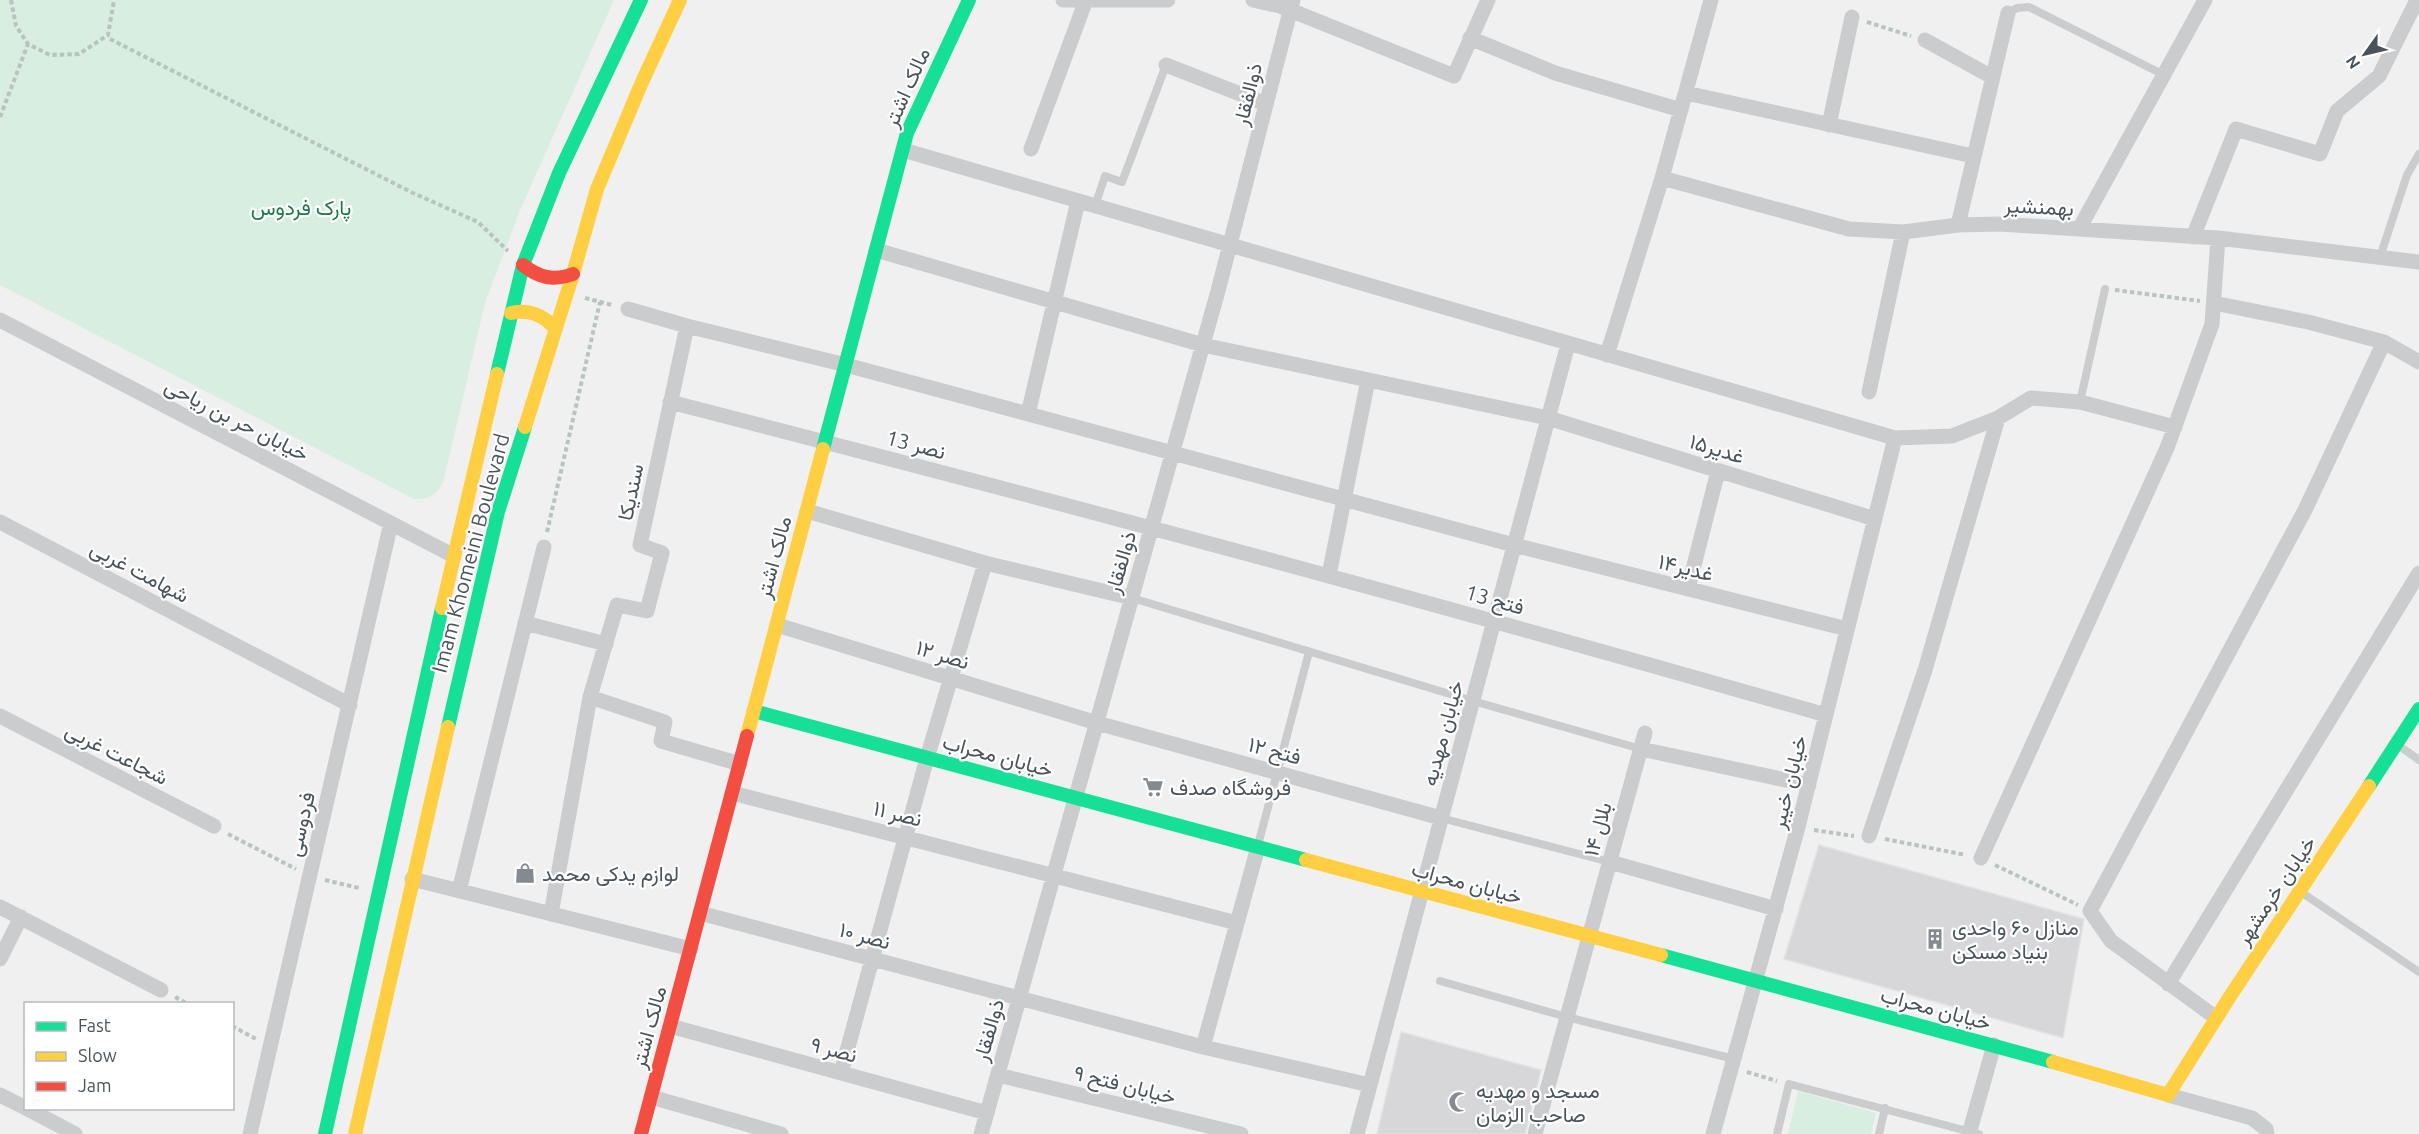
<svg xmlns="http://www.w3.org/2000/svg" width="2419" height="1134" font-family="Ubuntu,Vazirmatn,sans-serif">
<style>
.green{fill:#d7eee0}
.building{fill:#d7d7d9;stroke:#e2e2e3;stroke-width:1.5}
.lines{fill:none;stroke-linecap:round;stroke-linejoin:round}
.path{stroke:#b9c4c0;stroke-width:4;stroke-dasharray:4.5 3;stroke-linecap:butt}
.lane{stroke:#cbccce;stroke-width:8}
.street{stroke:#cbccce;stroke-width:15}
.fast{stroke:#16e098;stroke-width:14}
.slow{stroke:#ffcf43;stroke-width:14}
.jam{stroke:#f24e42;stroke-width:14}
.labels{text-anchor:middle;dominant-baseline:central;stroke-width:4.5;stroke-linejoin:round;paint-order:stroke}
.street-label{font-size:21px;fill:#49535b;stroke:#fff}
.park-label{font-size:21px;fill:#1e784b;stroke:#fff}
.poi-label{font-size:21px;fill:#49535b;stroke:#fff;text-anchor:start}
</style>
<rect width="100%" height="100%" fill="#f1f0f0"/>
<path class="green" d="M0,0H614L521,208L485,303L444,479C439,494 430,500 414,499L0,285Z
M1798,1091L1876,1113L1871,1134H1788Z"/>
<path class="building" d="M1819,845L2084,919L2063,1038L1784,959Z
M1401,1032L1541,1070L1525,1134H1377Z"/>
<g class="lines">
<path class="path" d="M11,0L16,26L28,44L50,55L79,54L108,35L114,0
M1867,22L1911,36
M110,39L413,193L478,222L508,251
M0,117L28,44
M2115,290L2200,301
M585,298L612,305
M547,532L600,302
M1814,830L1854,836
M228,834L296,869
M1885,839L1966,855
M1995,865L2078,905
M325,880L359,888
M175,997L188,1004
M232,1026L256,1039
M1747,1072L1777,1081"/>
<path class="lane" d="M2008,13L2017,8L2029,7L2164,75
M1095,206L1105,176L1122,182L1166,65
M2380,257L2407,175L2419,154
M2080,402L2105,289
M1132,598L1473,701L1641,749
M2398,745L2419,760
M1441,818L1610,862
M1258,845L1309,652
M2301,892L2419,972
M1440,981L1567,1017L1734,1059
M1777,1134L1789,1084L1979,1134
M1879,1134L1885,1108"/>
<path class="street" d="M1063,0H1168
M1253,0L1280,6L1454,76L1488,0
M1470,38L1555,73L1681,110
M1925,40L1992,77
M1166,65L1266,104
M1686,93L1973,156
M1829,125L1852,17
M1031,149L1086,0
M903,150L1895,438L1952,436L1998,418L2031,398L2080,402L2175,427
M1662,178L1849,229L1903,232L1958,225L1999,224L2218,238L2419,262
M1958,225L2008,13
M2079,229L2205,0
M2193,237L2236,129L2320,154L2337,111L2379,76L2417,0
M876,250L1203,345L1548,418L1875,519
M2214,303L2308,322L2384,342L2419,362
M628,309L687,326
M0,320L454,556
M1607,355L1662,178L1711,0
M1869,392L1903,232
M670,402C1057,501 1442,605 1826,715
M1028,414L1078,201
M807,511L985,563L1132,598
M0,522L350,705
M1329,575L1368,380
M1688,589L1718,471
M525,623L606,644
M777,625L1097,723L1441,818
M590,697L665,722L661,741L740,764
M0,716L214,826
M1641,749L1809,785
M732,793L1237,923
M1869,836L1925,670L1998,418
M1981,858L2167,448L2212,324L2218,238
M1610,862L1776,909
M412,879L691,949
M459,891L544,547
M0,907L161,990
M700,913L1203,1047L1370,1085
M551,914L590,697L617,605L647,611L662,553L640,545L687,326L846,365L1514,545L1847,629
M0,959L21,917
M2168,984L2419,573
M2215,1017L2111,941L2090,911L2305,510L2384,342
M670,1026L987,1113
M1203,1047L1258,847
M841,1073L927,758L985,563
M998,1075L1241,1134
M0,1095L26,1108
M2168,1095L2252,1118L2266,1129L2267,1134
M651,1097L781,1134
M26,1108L75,1134
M250,1134L391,523
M981,1134L1218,291L1293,0
M1357,1134L1568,344
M1535,1134L1645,733
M1713,1134L1798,827L1895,438
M1969,1134L1994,1045"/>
<path class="fast" d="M497,374L523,265L559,173L641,0
M823,449L907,133L969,0
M754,711L1306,860
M448,727L498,512L525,427
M2369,786L2419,709
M1661,955L2053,1062
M325,1134L442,608"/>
<path class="slow" d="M511,313C530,309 543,315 556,329
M525,427L573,274L597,189L642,82L680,0
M442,608L497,374
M747,736L823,449
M1306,860L1661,955
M2053,1062L2168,1095L2229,998L2369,786
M355,1134L448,727"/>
<path class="jam" d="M523,265C539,278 554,281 573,274
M641,1134L747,736"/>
</g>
<defs>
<g id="supermarket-bare" transform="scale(1.62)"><path d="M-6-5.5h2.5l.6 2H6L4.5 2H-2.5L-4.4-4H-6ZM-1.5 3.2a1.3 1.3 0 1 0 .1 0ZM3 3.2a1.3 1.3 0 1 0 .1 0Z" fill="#848a8f" stroke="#fff" stroke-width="2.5" paint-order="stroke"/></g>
<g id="shop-bare" transform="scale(1.62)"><path d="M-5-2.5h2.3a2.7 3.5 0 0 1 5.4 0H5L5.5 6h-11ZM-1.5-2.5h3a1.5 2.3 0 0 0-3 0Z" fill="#848a8f" stroke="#fff" stroke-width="2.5" paint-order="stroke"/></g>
<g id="building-bare" transform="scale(1.62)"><path d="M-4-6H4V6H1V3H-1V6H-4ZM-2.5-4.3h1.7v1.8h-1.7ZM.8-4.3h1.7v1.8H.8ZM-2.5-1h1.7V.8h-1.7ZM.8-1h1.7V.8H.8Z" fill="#848a8f" stroke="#fff" stroke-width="2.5" paint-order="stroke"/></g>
<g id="mosque-bare" transform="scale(1.62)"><path d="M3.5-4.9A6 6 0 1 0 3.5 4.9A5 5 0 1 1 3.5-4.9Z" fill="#848a8f" stroke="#fff" stroke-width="2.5" paint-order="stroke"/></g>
</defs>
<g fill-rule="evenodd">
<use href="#supermarket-bare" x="1153" y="787"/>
<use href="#shop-bare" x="525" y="873"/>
<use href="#building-bare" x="1935" y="939"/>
<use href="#mosque-bare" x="1459" y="1102"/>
</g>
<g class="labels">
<g class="street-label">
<text transform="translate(906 87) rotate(-66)">مالک اشتر</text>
<text transform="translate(1247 94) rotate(-76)">ذوالفقار</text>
<text transform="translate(2039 206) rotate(3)">بهمنشیر</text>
<text transform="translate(237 419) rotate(27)">خیابان حر بن ریاحی</text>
<text transform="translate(916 444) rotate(15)">نصر 13</text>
<text transform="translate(1717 448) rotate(17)">غدیر۱۵</text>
<text transform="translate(630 492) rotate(-78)">سندیکا</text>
<text transform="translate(470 553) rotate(-75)">Imam Khomeini Boulevard</text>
<text transform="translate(773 557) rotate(-75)">مالک اشتر</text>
<text transform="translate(1120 562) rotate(-74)">ذوالفقار</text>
<text transform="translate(1686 567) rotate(14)">غدیر۱۴</text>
<text transform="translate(140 571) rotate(28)">شهامت غربی</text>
<text transform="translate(1495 599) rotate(16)">فتح 13</text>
<text transform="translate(943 654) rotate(17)">نصر ۱۲</text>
<text transform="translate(1442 733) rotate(-75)">خیابان مهدیه</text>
<text transform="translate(1275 750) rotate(15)">فتح ۱۲</text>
<text transform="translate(117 753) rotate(27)">شجاعت غربی</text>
<text transform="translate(998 755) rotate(15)">خیابان محراب</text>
<text transform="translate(1788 782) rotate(-76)">خیابان خیبر</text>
<text transform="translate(898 813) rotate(14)">نصر ۱۱</text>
<text transform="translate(300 824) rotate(-77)">فردوسی</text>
<text transform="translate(1597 829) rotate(-75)">بلال ۱۴</text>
<text transform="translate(1467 882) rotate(15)">خیابان محراب</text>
<text transform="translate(2275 890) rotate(-56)">خیابان خرمشهر</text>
<text transform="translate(865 935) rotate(15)">نصر ۱۰</text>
<text transform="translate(1936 1008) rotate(15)">خیابان محراب</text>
<text transform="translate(648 1027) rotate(-75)">مالک اشتر</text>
<text transform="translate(988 1030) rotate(-74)">ذوالفقار</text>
<text transform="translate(834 1049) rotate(15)">نصر ۹</text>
<text transform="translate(1125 1084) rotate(14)">خیابان فتح ۹</text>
</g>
<g class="park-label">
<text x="301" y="207">پارک فردوس</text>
</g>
<g class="poi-label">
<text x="1170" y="787">فروشگاه صدف</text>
<text x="542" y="873">لوازم یدکی محمد</text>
<text x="1952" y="927">منازل ۶۰ واحدی<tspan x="1952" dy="24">بنیاد مسکن</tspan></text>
<text x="1476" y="1090">مسجد و مهدیه<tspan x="1476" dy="24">صاحب الزمان</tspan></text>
</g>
</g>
<rect x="24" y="1002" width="210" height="108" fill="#ffffff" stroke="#b6babd" stroke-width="1.5"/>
<rect x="36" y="1022" width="30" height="9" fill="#16e098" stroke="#b6babd" stroke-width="1.5"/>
<text x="78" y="1032" font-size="18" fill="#49535b">Fast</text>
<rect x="36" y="1052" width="30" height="9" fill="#ffcf43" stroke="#b6babd" stroke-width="1.5"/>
<text x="78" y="1062" font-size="18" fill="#49535b">Slow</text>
<rect x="36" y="1082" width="30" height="9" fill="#f24e42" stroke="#b6babd" stroke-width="1.5"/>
<text x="78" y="1092" font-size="18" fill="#49535b">Jam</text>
<g transform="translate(2365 54) rotate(236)" stroke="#ffffff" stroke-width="4.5" paint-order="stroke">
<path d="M0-4.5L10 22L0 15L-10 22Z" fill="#49535b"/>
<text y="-9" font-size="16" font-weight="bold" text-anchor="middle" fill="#49535b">N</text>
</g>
</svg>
